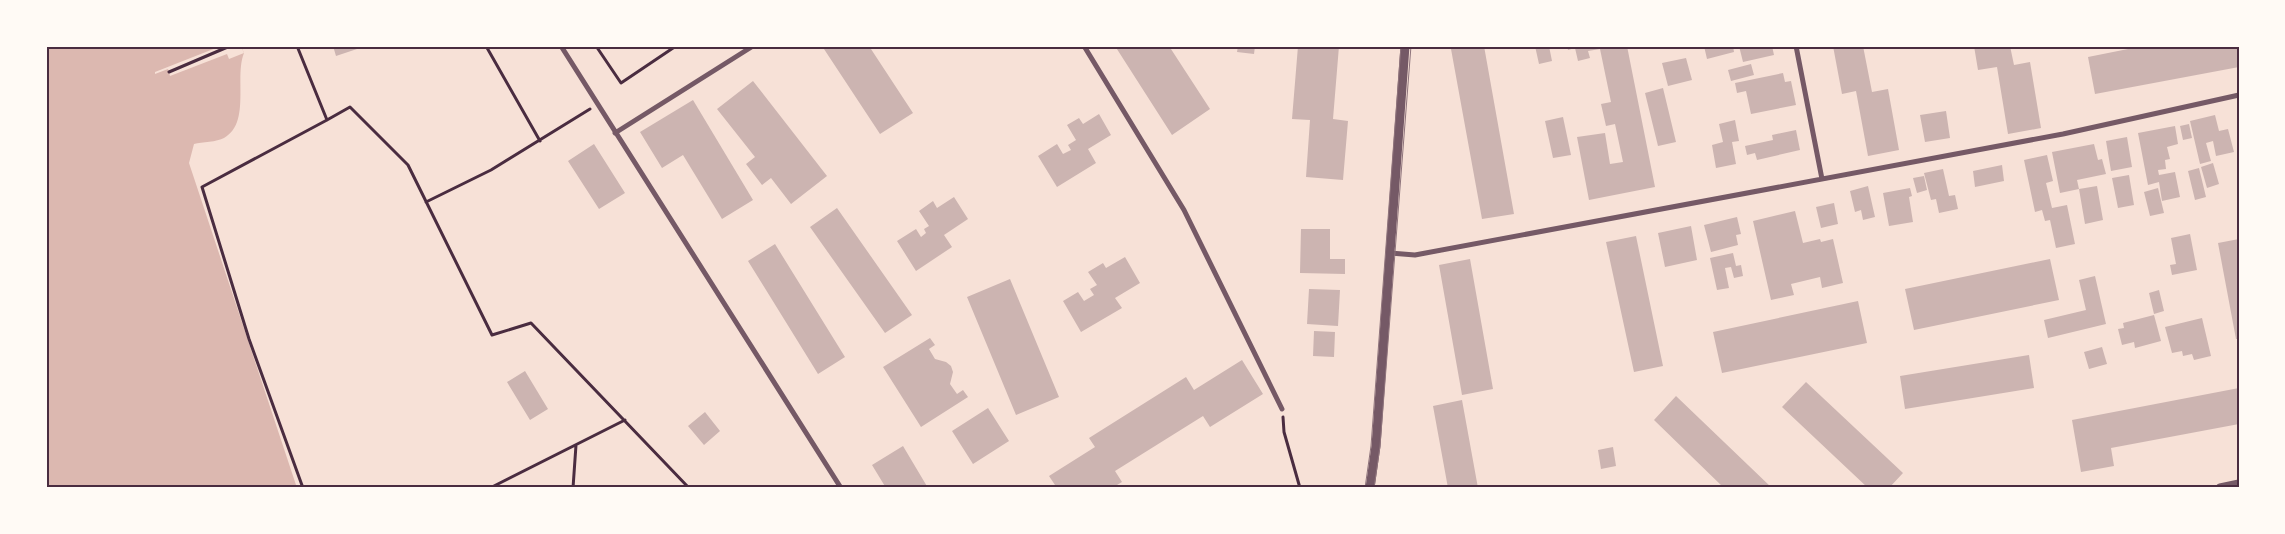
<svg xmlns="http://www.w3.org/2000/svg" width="2285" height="534" font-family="Rubik,sans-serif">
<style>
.water{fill:#dcb8b0}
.pier{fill:#f7e1d7}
.building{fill:#ccb4b1}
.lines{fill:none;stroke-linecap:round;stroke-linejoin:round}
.path{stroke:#4a2c40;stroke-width:3}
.minor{stroke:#755966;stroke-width:5}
.tertiary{stroke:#755966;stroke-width:9}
.tram{stroke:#8f747c;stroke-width:1}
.neatline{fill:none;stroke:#4a2c40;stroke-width:2}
</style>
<rect width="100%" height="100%" fill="#f7e1d7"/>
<path class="water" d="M46,46H241L244,53C234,77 251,123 224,138C217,142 202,142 194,144L189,163L297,488H46Z"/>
<path class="pier" d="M221,46H241L244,53L229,59L227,54L170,76L168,69L155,74V72Z"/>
<path class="building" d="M333,46H363V47L336,56Z
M822,46H869L913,113L880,134Z
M1115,46H1169L1210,109L1172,135Z
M1238,46H1255L1254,54L1237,52Z
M1298,46H1339L1333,119L1348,121L1343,180L1306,177L1310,120L1292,119Z
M1465,46H1484L1514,214L1482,219L1451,49Z
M1535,46H1549L1552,61L1539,64Z
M1567,46H1627L1655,187L1589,200L1577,137L1605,133L1610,164L1623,162L1615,124L1606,126L1601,104L1611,102L1600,49L1588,51L1590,58L1578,61L1575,48L1568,50Z
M1704,46H1733L1734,52L1707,59Z
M1739,46H1772L1774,55L1743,62Z
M1833,46H1863L1872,92L1888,89L1899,150L1868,156L1856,91L1842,94Z
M1974,46H2010L2014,65L2030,62L2041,128L2008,134L1997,67L1978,70Z
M2143,46H2239V67L2095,94L2088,57Z
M1686,58L1692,80L1668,86L1662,63Z
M1751,64L1754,75L1731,81L1728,70Z
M1783,73L1785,82L1791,81L1796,105L1751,114L1746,91L1737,93L1735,83Z
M753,81L827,176L791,204L771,178L762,185L746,164L755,157L717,109Z
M1663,88L1676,142L1658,146L1645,93Z
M693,100L753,200L722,219L683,155L662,168L640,132Z
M1946,111L1950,138L1925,142L1920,115Z
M1099,114L1111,135L1088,149L1096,163L1057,187L1038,156L1057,144L1063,154L1071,150L1068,145L1076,140L1067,125L1079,118L1083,124Z
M2215,115L2219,131L2228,129L2234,152L2216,156L2213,141L2206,143L2211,161L2200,164L2190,121Z
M1563,117L1571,155L1553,158L1545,121Z
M1735,120L1739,141L1732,142L1736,164L1716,168L1712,145L1723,142L1719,124Z
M2189,124L2192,138L2183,140L2180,126Z
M2175,126L2178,144L2167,147L2170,159L2165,160L2166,169L2158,170L2159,175L2175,172L2180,197L2162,201L2159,182L2148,185L2138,133Z
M1796,130L1800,150L1757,160L1755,153L1747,155L1745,146L1773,140L1772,135Z
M2127,137L2132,167L2111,171L2106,141Z
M594,144L625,193L599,209L568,161Z
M2094,144L2098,160L2102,159L2106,174L2077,180L2079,189L2060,193L2052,152Z
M2047,155L2053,181L2046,183L2052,208L2067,205L2075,244L2056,248L2050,220L2045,221L2042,210L2035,212L2024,160Z
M2213,163L2219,184L2207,188L2201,167Z
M2002,165L2004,181L1975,187L1973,171Z
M2199,168L2206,197L2195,200L2188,171Z
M1943,169L1949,196L1955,195L1958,209L1939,213L1936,199L1931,200L1924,173Z
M2129,175L2134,205L2118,208L2112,178Z
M1924,176L1927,190L1917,193L1913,178Z
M1868,186L1875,217L1863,220L1861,210L1855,212L1850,191Z
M2097,186L2103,220L2085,224L2079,189Z
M1910,188L1912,196L1909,197L1913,222L1889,226L1883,193Z
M2158,188L2164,213L2150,216L2144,192Z
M954,197L968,219L944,235L952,247L916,271L897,241L916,229L921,237L926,233L924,229L929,226L919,211L933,201L937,208Z
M1834,203L1838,224L1821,228L1816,207Z
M837,208L912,315L885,333L810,227Z
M1795,211L1803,243L1820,239L1821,242L1833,239L1843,283L1822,288L1820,277L1791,284L1794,295L1771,300L1753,221Z
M1737,217L1741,234L1736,235L1738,245L1711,252L1704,225Z
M1691,226L1697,260L1665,267L1658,233Z
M1301,229H1330V259H1345V274L1300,273Z
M2190,234L2197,270L2172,275L2170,265L2176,264L2171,238Z
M1636,236L1663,366L1634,372L1606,242Z
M2239,239V339H2236L2218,243Z
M775,244L845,357L818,374L748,261Z
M1733,253L1736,266L1741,265L1743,276L1734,278L1731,267L1725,268L1729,288L1717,290L1710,258Z
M1125,257L1140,283L1115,298L1122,308L1081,332L1063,301L1078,292L1084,301L1094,295L1090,289L1097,285L1088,272L1103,263L1106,268Z
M1470,259L1493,389L1462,395L1439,265Z
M2050,259L2059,300L1914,330L1905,289Z
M2095,276L2106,324L2048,338L2044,320L2086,310L2079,280Z
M1010,279L1059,397L1016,415L967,297Z
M1309,289L1340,290L1338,326L1307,324Z
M2159,290L2164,311L2154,314L2149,293Z
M1858,301L1867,343L1722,373L1713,332Z
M2154,315L2161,341L2135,348L2134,342L2122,345L2118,329L2124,328L2123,323Z
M2202,318L2211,356L2194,360L2192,354L2183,356L2182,351L2172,353L2165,327Z
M1314,331L1335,332L1334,357L1313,356Z
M930,338L935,345L929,349L935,359L946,362L951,366L953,372L950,384L957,394L963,390L968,397L921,427L883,367Z
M2102,347L2107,364L2089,369L2084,352Z
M2029,355L2034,388L1905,409L1900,376Z
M1242,360L1263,394L1210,427L1203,416L1115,471L1122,482L1112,488H1057L1049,476L1095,447L1089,438L1186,377L1194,390Z
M525,371L548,409L530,420L507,382Z
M1806,382L1903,473L1889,488H1868L1782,407Z
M2239,388V424L2111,448L2114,466L2081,472L2072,420Z
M1676,396L1772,488H1724L1654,420Z
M1462,400L1478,488H1448L1433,406Z
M988,408L1009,441L973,464L952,431Z
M705,412L720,431L704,445L688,426Z
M903,446L928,488H886L872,465Z
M1613,447L1616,466L1601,469L1598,450Z"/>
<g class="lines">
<path class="path" d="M297,46L327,120L350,107L408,165L492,335L531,323L689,488
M486,46L540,141
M596,46L621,83L676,46
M169,72L230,46
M426,202L491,170L590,109
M1283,417L1284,432L1300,488
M303,488L249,339L202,187L327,120
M490,488L625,420
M573,488L576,445"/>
<path class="minor" d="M561,46L841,488
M1084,46L1184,210L1282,409
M1796,46L1822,179
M615,133L753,46
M1390,253L1415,255L2063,134L2239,95"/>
<path class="tertiary" d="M1370,488L1376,446L1405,46
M2220,488L2239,484"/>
<path class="tram" d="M1365,488L1371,446L1401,46
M1374,488L1380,446L1411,46"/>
</g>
<rect width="2285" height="534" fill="none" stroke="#fffaf5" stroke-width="95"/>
<rect x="48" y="48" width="2190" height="438" class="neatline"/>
</svg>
